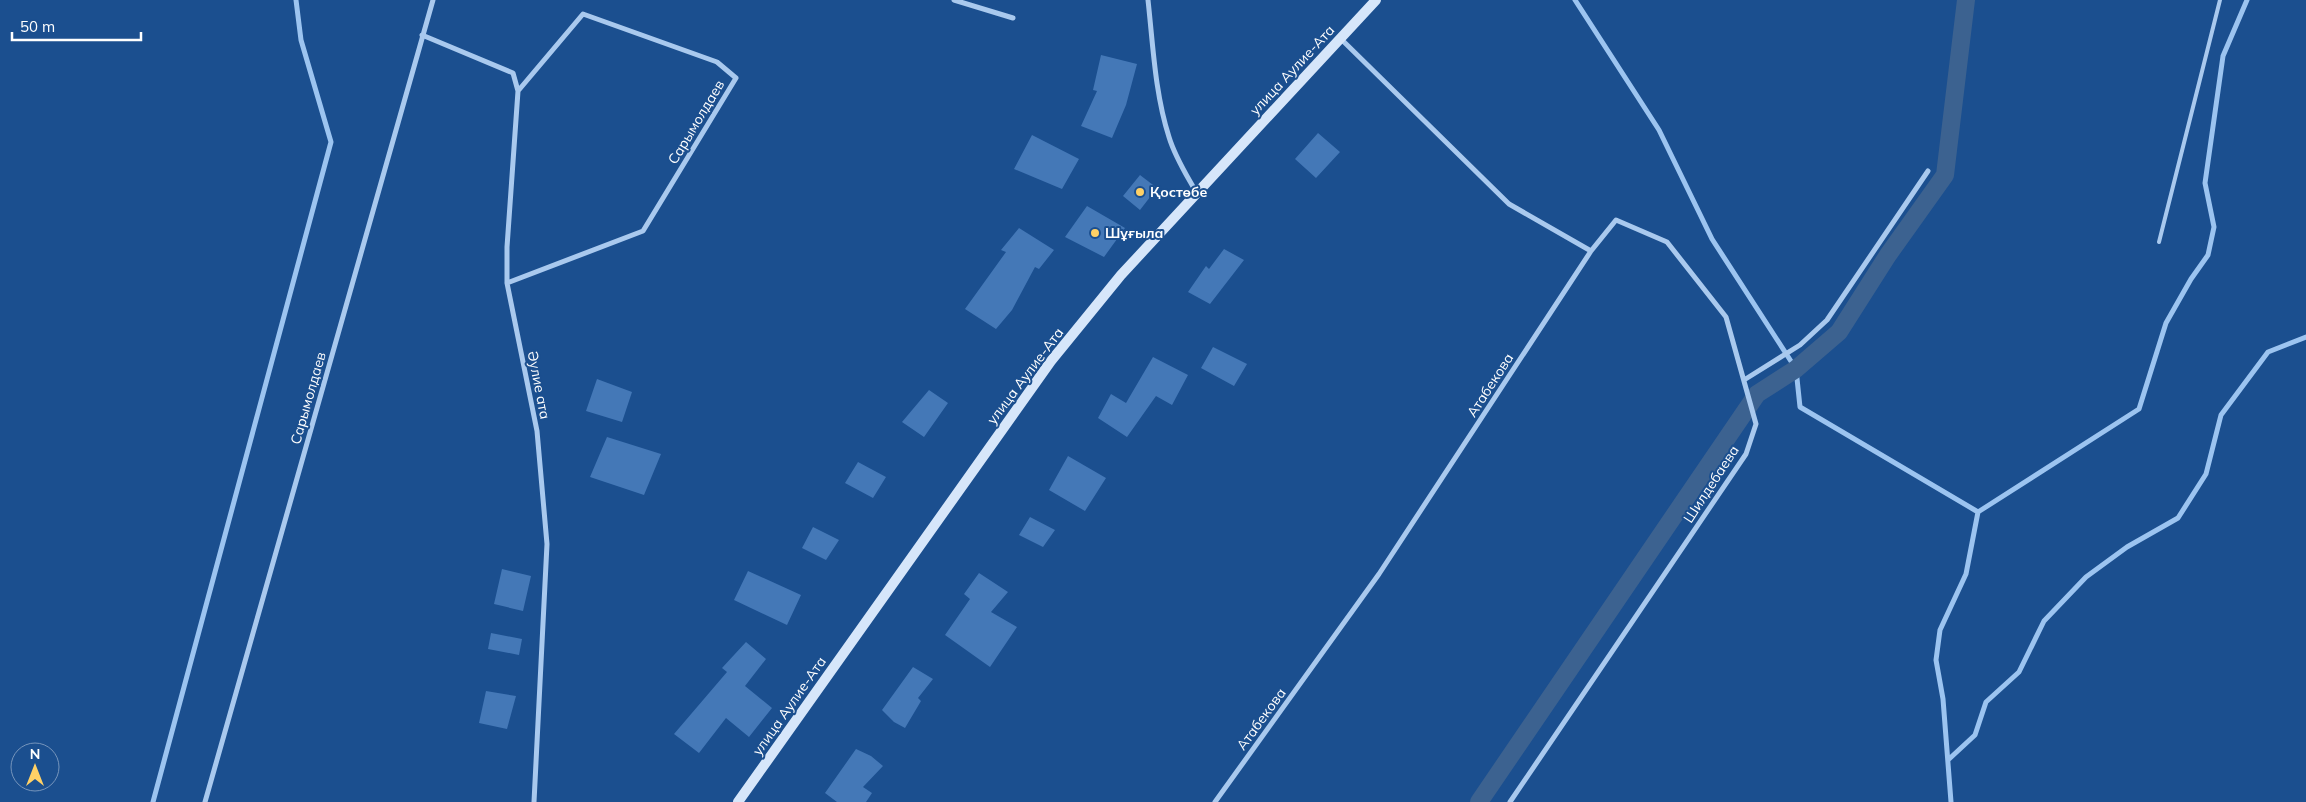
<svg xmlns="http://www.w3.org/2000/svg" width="2306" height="802" font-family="Mulish,sans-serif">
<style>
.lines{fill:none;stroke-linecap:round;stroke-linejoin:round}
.stream{stroke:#9cc4f0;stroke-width:5}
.canal{stroke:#3c6290;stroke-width:18}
.building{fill:#4478b7}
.service{stroke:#a9c9ee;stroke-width:4}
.minor{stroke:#a9c9ee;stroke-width:5}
.secondary{stroke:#d6e6fa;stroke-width:10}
.poi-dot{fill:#ffd166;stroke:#1b4f8f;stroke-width:2}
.labels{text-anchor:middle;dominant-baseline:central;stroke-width:4;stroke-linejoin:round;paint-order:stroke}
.street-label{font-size:14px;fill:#fff;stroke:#1b4f8f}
.poi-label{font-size:14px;font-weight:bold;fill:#fff;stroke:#1b4f8f;text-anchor:start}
</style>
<rect width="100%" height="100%" fill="#1b4f8f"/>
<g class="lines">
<path class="stream" d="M1575,0L1659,130L1712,239L1796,369L1800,407L1978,512
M1948,760L1975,735L1986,702L2019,672L2044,621L2086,577L2127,547L2178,518L2206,474L2221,415L2268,352L2306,337
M153,802L331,142L301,40L296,0
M1951,802L1943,699L1936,660L1940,630L1966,574L1978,512L2139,409L2166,323L2191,279L2208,255L2214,227L2205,183L2223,56L2247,0"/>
<path class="canal" d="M1479,802L1757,394L1796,369L1839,332L1888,255L1945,175L1966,0"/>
</g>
<path class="building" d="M1101,55L1137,64L1126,105L1112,138L1081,126L1097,91L1093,90Z
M1318,133L1340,152L1316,178L1295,159Z
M1032,135L1079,159L1062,189L1014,169Z
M1140,175L1157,188L1140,210L1123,196Z
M1087,206L1125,228L1104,257L1065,237Z
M1019,228L1054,250L1039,269L1035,267L1012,310L996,329L965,309L1006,252L1001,250Z
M1224,249L1244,260L1210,304L1188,292L1206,266L1209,269Z
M1213,347L1247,364L1234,386L1201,368Z
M1153,357L1188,375L1172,405L1156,396L1127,437L1098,418L1111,394L1126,403Z
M597,379L632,392L622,422L586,411Z
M929,390L948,403L924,437L902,422Z
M607,437L661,454L644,495L590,477Z
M1068,456L1106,478L1085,511L1049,490Z
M858,462L886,477L873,498L845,483Z
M1030,517L1055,530L1043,547L1019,535Z
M813,527L839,540L826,560L802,548Z
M502,569L531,576L523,611L494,604Z
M748,571L801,595L787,625L734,600Z
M979,573L1008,592L991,612L1017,627L990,667L945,635L970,599L964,594Z
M491,633L522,639L519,655L488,649Z
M746,642L766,659L745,686L772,708L749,737L726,718L699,753L674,734L727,672L722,668Z
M913,667L933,679L918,698L921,701L905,728L894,722L882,710Z
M486,691L516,696L507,729L479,723Z
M856,749L871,756L883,766L863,787L872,793L866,802H837L825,793Z"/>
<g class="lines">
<path class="service" d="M2159,242L2220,0"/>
<path class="minor" d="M954,0L1013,18
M1148,0C1153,45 1155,94 1169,137C1175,157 1186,174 1196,192
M422,35L513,73L518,91L507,247V283L537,431L547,544L534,802
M507,283L643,231L736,78L717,62L583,14L518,91
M1744,380L1800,345L1827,320L1928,171
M205,802L433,0
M1215,802L1379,574L1591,251L1509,204L1340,38
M1510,802L1746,454L1756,424L1726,317L1667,242L1616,220L1591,251"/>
<path class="secondary" d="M738,802L1051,361L1121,275L1376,0"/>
</g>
<g class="poi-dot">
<circle cx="1140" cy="192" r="5"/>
<circle cx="1095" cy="233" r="5"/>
</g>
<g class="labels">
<g class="street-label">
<text transform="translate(1292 70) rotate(-47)">улица Аулие-Ата</text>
<text transform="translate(696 122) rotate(-59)">Сарымолдаев</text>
<text transform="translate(1025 376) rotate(-53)">улица Аулие-Ата</text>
<text transform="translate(539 385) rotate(79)">Әулие ата</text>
<text transform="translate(1490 385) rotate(-57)">Атабекова</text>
<text transform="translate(308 398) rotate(-74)">Сарымолдаев</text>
<text transform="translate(1711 484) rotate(-57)">Шилдебаева</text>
<text transform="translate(789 706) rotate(-55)">улица Аулие-Ата</text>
<text transform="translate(1261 719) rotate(-54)">Атабекова</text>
</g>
<g class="poi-label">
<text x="1150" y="192">Қостөбе</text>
<text x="1105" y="233">Шұғыла</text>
</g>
</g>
<g transform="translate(35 767)"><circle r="24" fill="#1b4f8f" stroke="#7695bc"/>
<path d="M0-4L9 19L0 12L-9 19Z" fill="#ffd166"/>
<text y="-8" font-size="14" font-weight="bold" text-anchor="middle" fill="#ffffff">N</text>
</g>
<path d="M12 32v8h129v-8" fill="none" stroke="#ffffff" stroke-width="2.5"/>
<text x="20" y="32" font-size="15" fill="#ffffff" stroke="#1b4f8f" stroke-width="4" paint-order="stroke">50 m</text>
</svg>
